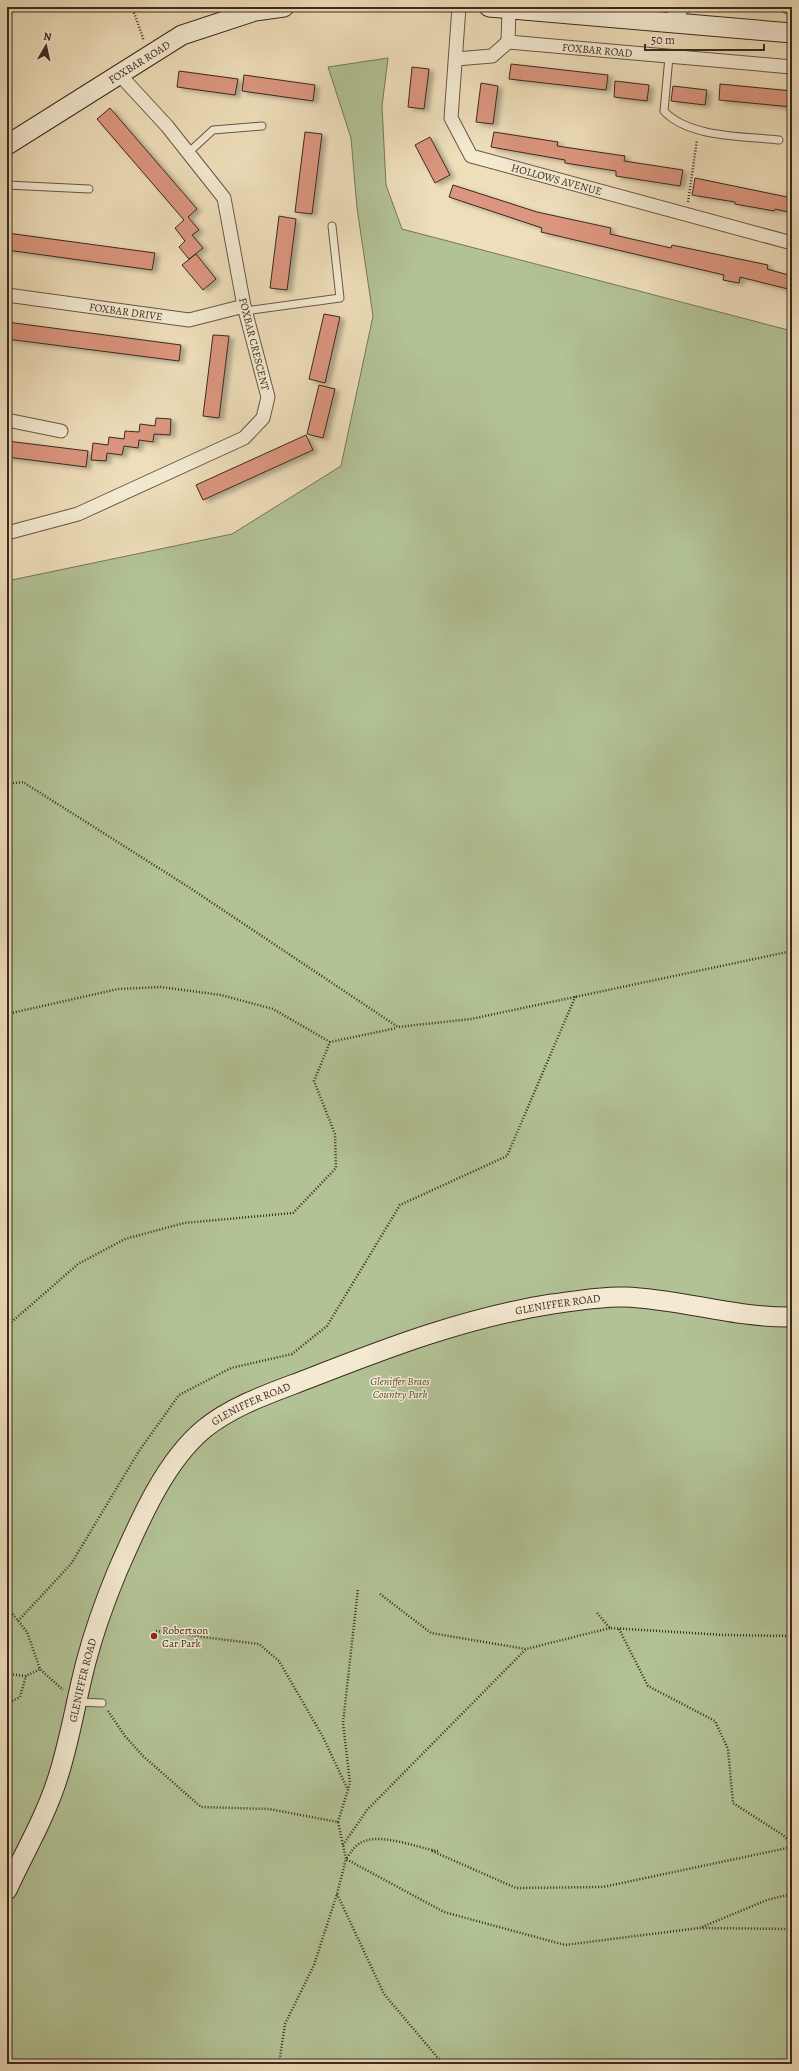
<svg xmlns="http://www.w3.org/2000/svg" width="799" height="2071" font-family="Alegreya,serif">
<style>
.green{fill:#b2c295;stroke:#76765b}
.building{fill:#dc967f;stroke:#3a2a21;filter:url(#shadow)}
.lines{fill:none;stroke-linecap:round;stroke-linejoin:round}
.lane-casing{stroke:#675747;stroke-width:9}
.street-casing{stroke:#675747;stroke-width:15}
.secondary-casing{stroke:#3a2a21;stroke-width:21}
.path{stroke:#3a2a21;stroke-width:2.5;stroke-dasharray:1 2;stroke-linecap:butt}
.lane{stroke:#f4ead2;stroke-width:7}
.street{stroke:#f4ead2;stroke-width:13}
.secondary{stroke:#f4ead2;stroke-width:19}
.poi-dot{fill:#8f2418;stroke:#f4ead2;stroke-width:1.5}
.labels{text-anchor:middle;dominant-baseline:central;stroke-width:3;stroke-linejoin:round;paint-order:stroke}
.street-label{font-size:11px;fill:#3a2a21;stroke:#f4ead2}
.park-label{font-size:11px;font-style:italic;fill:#58503e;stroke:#f4ead2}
.poi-label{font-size:11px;fill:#3a2a21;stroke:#f4ead2;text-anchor:start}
</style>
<defs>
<filter id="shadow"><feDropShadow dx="4.5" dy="2.5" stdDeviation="2" flood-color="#0004"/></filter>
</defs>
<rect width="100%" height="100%" fill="#eedeba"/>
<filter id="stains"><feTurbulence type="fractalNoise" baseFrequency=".005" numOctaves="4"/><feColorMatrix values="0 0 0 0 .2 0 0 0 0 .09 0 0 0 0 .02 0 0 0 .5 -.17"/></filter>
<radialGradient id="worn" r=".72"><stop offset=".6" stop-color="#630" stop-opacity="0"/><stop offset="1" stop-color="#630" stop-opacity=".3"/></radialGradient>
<path class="green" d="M388,58L382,106L386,185L402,229L792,331V2064H7V581L232,534L341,466L373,316L357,208L351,138L328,67Z"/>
<path class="building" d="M511,64L608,75L606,90L509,79Z
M412,67L429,69L424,109L408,107Z
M179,71L238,79L235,95L177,87Z
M244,75L315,85L313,101L242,91Z
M615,81L649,85L647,101L614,97Z
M481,83L498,86L493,124L476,122Z
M720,84L792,91V107L719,100Z
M673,86L707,90L705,105L671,101Z
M110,108L197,209L188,217L199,230L192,235L203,248L189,259L179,247L185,241L175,228L184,220L97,119Z
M305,132L322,134L312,214L295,212Z
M494,132L558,142L557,146L625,156L624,161L683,170L680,186L616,176V171L565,163V160L491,147Z
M430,137L450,175L435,183L415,145Z
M695,178L792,198V213L775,209L774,211L735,204V202L692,195Z
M453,185L537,212L611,228L610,234L671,248L672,245L768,265L767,269L792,276V290L740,277L739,283L723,280L724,275L541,232L542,228L449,197Z
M279,216L296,219L287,290L270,288Z
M7,233L155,253L152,270L7,250Z
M196,254L216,279L203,290L182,265Z
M324,314L340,317L325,383L309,379Z
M7,322L181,345L179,361L7,339Z
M213,335L229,336L219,418L203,416Z
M319,385L335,389L323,438L307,434Z
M156,418L171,419L170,435L154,434L153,442L139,440L138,448L124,446L122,455L107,453L106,461L91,460L93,443L108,445L109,437L124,439L125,431L139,432L140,424L155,426Z
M306,435L313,450L203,500L196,485Z
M7,441L88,451L86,467L7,457Z"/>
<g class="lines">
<g class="lane-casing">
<path id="lane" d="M669,57L664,111C689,138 744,136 779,140
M188,153L213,130L262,126
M7,185L89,189
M245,311L340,298L332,226
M78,1702L102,1703"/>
</g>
<g class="street-casing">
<g id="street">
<path id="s1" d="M459,7L451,118L471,156L792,243"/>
<path d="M788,7H792"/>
<path d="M666,23L684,7"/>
<path d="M508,42L509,9"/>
<path id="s2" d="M456,59L492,56L508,42L792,67"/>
<path id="s3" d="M7,295L189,320L244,306"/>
<path d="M7,420L61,431"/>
<path d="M7,533L78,514L244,438L263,418L268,397L244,306L224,198L167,126L119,74"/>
</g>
</g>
<g class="secondary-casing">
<g id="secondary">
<path d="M489,7L792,33"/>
<path id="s4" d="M7,145L182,35L255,11L284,7"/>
<path id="s5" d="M7,1890C24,1853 46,1816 58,1777C70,1740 76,1700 86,1662C94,1631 105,1601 117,1572C138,1524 164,1462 204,1429C235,1404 274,1392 310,1378C389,1347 468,1317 552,1304C576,1301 601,1296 625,1297C681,1299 735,1318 792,1317"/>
</g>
</g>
<path class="path" d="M132,7L144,41
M688,202L697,140
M7,784L23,782L187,886L398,1027L471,1019L792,951
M7,1014L118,989L161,987L221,995L273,1009L330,1042
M7,1326L78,1264L125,1239L184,1223L293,1213L336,1168L335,1134L314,1081L330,1042L397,1028
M380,1594L431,1633L526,1649L610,1628
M7,1607L27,1632L40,1669L63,1690
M597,1613L610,1628L725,1635L792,1636
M18,1621L71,1564L139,1451L179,1395L231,1368L292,1354L327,1326L400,1205L507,1156L576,995
M619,1629L648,1686L715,1721L728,1749L733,1803L783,1835L792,1844
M156,1631L259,1644L279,1661L323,1737L348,1790
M7,1674L26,1676L40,1669
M7,1704L20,1697L26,1676
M108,1711L125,1736L143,1756L201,1807L269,1809L338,1822L346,1859L337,1894L314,1965L285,2024L279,2064
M338,1822L350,1783L343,1723L358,1589
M343,1845L367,1810L526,1649
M432,1851L516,1888L603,1887L792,1847
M438,1851C416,1848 375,1829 356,1846C352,1850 349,1855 346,1859L444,1912L565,1945L699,1928L792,1929
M337,1894L384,1994L443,2064
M702,1927L767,1900L792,1894"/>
<use href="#lane" class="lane"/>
<use href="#street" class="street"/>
<use href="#secondary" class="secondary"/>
</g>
<circle class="poi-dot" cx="154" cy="1636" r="4"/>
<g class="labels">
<g class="street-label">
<text stroke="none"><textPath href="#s2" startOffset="147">FOXBAR ROAD</textPath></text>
<text stroke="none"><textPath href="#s4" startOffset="156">FOXBAR ROAD</textPath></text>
<text stroke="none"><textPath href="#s1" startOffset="243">HOLLOWS AVENUE</textPath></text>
<text stroke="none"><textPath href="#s3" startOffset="120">FOXBAR DRIVE</textPath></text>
<text transform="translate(254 344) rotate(76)">FOXBAR CRESCENT</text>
<text stroke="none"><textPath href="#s5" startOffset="884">GLENIFFER ROAD</textPath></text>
<text stroke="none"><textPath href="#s5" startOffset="560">GLENIFFER ROAD</textPath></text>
<text stroke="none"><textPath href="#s5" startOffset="224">GLENIFFER ROAD</textPath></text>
</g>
<g class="park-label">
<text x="400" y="1381">Gleniffer Braes<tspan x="400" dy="13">Country Park</tspan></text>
</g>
<g class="poi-label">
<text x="162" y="1630">Robertson<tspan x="162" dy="13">Car Park</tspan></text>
</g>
</g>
<rect width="799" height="2071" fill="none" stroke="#eedeba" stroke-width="24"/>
<rect x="8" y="8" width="783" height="2055" fill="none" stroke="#3a2a21" stroke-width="2"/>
<rect x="12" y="12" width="775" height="2047" fill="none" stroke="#3a2a21"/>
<g transform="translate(46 46) rotate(9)" stroke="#f4ead2" stroke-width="3" paint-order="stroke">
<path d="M0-3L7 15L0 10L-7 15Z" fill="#3a2a21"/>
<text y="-6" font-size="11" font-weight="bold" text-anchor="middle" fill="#3a2a21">N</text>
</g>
<path d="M645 44v6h119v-6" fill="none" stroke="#3a2a21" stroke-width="2"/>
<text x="651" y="44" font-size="12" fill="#3a2a21" stroke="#f4ead2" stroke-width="3" paint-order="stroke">50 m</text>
<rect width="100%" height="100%" filter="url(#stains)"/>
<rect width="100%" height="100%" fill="url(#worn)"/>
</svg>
